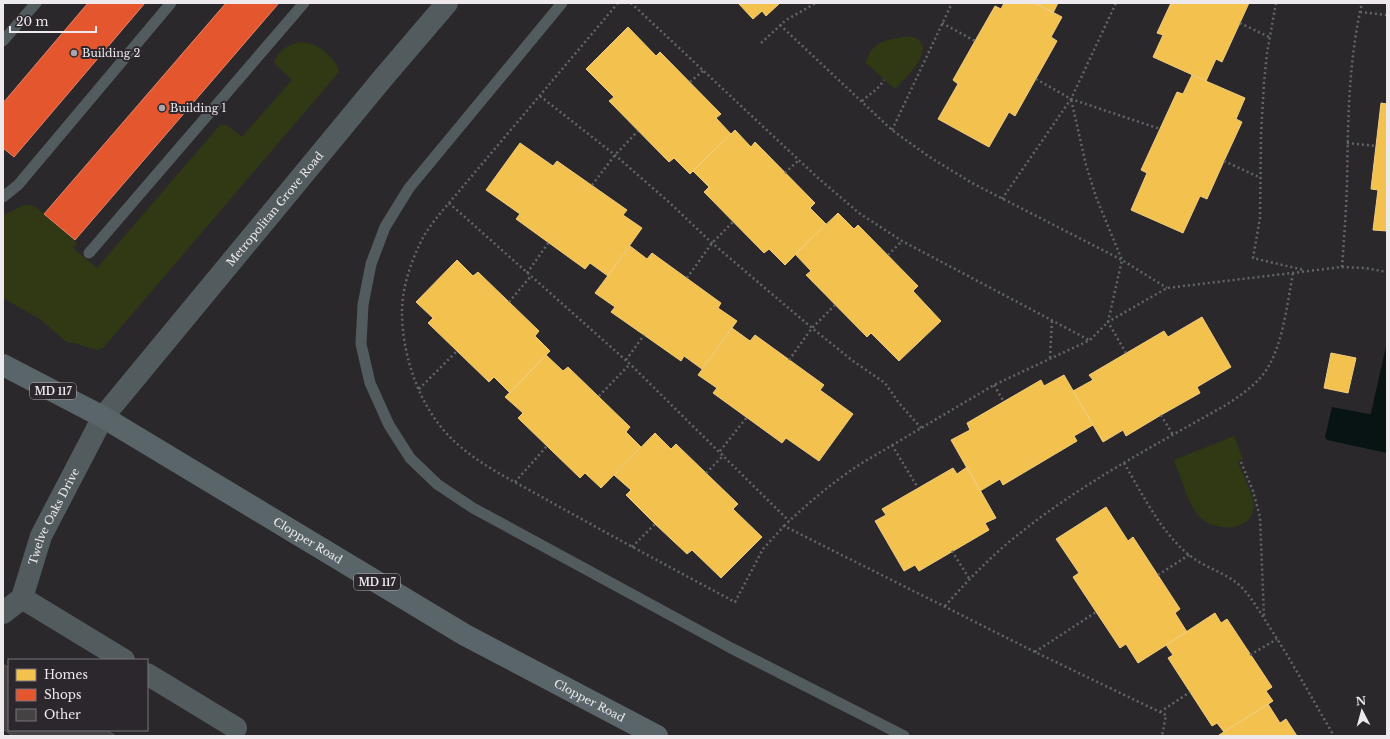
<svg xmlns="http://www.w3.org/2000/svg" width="1390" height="739" font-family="'Libre Baskerville',serif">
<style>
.green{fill:#303913}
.water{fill:#081314}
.homes{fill:#f2c14e;stroke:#f0cd7e}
.shops{fill:#e4572e;stroke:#e78367}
.building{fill:#454243;stroke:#5d5a5b}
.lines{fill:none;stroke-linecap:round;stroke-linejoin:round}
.path{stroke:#616668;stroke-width:2.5;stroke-dasharray:2 3;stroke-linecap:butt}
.lane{stroke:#525c5e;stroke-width:11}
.street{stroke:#525c5e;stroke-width:22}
.primary{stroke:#596568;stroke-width:22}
.poi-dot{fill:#a9a5a9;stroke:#2c272d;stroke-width:1.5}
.labels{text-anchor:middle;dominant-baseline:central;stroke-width:4;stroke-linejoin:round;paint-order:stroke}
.shield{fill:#2c272d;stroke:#b3afb3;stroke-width:1}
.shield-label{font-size:10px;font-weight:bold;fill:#ede9ed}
.poi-label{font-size:11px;fill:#ede9ed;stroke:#2c272d;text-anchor:start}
.street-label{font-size:11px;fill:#ede9ed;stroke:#2c272d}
</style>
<rect width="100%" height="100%" fill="#2b282c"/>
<path class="green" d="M909,36C943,43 906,78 895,89L866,63C872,39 889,40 909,36Z
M300,42C316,42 335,56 339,72L104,347L97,350L74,343H69L64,340L40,319L3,298V215C18,211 22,199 37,208L77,243L73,248L97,268L220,125H227L242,137L292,80L277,66L274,62C278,51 289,44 300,42Z
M1234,436L1243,459L1238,462C1242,472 1255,499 1254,508C1249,535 1210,531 1197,514C1188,503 1180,474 1174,460Z"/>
<path class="water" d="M1387,342V453L1327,440L1325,437L1332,407L1369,414L1371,413Z"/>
<path class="homes" d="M738,3H780L766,16L762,11L753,19Z
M1004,3H1035L1062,17L1051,37L1057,41L1015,116L1009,112L989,147L938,119L958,84L953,80L975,41L995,6L1001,9Z
M1035,3H1058L1053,13Z
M1171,3H1249L1222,62L1216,59L1206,81L1153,57L1163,35L1157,33Z
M628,27L656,56L660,52L721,114L716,118L731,134L690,174L674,158L669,162L609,101L614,97L586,69Z
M1192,75L1245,98L1236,119L1242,122L1224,161L1207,199L1200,196L1183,233L1131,210L1147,173L1141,170L1177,92L1183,94Z
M1381,103L1387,104V231L1373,230L1378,190L1371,189Z
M735,130L751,147L755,142L815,203L810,208L826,224L785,265L769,249L764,253L704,192L709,187L693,171Z
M520,143L553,166L557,161L627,210L623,215L642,228L608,276L590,263L585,269L516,219L520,214L486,190Z
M838,213L854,229L858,225L918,286L913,291L941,321L899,361L871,333L867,337L806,275L811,271L795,254Z
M630,246L647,259L652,253L721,303L718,308L737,321L702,369L684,356L681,361L644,335L611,312L615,307L595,293Z
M457,260L473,276L478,272L539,331L535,336L550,351L510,393L494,377L489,382L428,323L433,318L416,302Z
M1202,317L1231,367L1197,387L1200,393L1161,415L1126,436L1123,430L1103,442L1073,391L1093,380L1089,375L1164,331L1168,337Z
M732,328L750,341L755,335L824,385L820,390L853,414L819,461L786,438L782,443L713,393L717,388L698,375Z
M1331,353L1356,358L1348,393L1324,388Z
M546,355L563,371L568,367L630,427L626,432L641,447L601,488L585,473L580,478L518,418L523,413L505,397Z
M1064,375L1093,425L1074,436L1077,441L1003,485L1000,479L980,491L951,440L970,430L967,423L1041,380L1044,386Z
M655,433L671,449L676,444L738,504L733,509L762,537L721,578L692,550L687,554L655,524L626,495L631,490L614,475Z
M967,467L996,518L985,523L989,530L919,571L915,565L904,571L875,521L886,515L882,509L953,468L957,474Z
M1106,507L1128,541L1133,537L1180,609L1175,613L1187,632L1138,663L1126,644L1120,648L1073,577L1079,573L1056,539Z
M1215,613L1221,623L1227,619L1272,687L1266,691L1273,701L1224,732L1217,723L1212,726L1168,658L1173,655L1166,645Z
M1268,704L1280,723L1286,719L1297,736H1220L1219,735Z"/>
<path class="shops" d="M88,3H145L14,157L3,148V103Z
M226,3H279L75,240L44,214Z"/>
<path class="building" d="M3,664L9,668V730H106L116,736H13L3,729Z"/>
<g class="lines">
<path class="path" d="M618,3L449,203C437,217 425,231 418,248C409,267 402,291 402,312C402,355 419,406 450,437C476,464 516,482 549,501C610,535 673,569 735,602L763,549L784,526L1035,652L1166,715L1162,736
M631,3L818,178L859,213L902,241L1089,340
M1276,3L1267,53L1264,83L1261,134L1260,218L1253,258L1304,270
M1360,12L1387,15
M942,23L975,41
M1240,23L1269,37
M780,25L892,130L928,156L972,183L1122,260L1167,288
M761,43L786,20L816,3
M1036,79L1071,99L1160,129
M690,82L703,71
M540,96L615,155L671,204L712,243L812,328L853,361L885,383L899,403L921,428
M862,101L879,87L884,80
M892,130L952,3
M1347,143L1376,146
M1224,161L1261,178
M785,173L799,160
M592,185L615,155L638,131
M1002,199L1071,99L1116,3
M449,203L630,364L789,521
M888,255L902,241
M1342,267C1344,240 1346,212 1347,185C1348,124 1348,63 1362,3
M527,273L549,242
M687,278L712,243L733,222
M509,302L531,276
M1126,353L1108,322L1167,288L1342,267L1365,268L1387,272
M1050,358L1052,320
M626,360L644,335
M789,360L812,328L835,305
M994,385L1004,402
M419,389L457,351
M599,396L630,364
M1161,415L1173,435
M892,445L918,488
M720,451L747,417
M1241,462L1253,491L1260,517L1264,617
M1124,463C1143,495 1160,531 1189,555C1206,569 1230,573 1245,591C1256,604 1264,619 1274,634C1295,667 1314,702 1334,736
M706,473L724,455
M515,482L547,446
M784,526C808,503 834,481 862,463L994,385L1090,340L1108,322L1122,260L1096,197L1086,165L1071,99
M632,547L655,524
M952,551L970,580
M1158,575L1189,555
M945,606C969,579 995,552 1024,530C1086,481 1157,444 1226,405C1238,397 1250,389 1260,378C1282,355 1287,304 1293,273
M1035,652L1096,612
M1250,655L1277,639
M1160,712L1190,692"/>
<path class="lane" d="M562,3L409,188L385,227L371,264L363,305L361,344L370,383L389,425L410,458L437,484L473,508L731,648L904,736
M3,41L36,3
M3,197L18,185L171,3
M89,253L304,3"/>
<g class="street">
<path d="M22,598L124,660"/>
<path id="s1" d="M3,613L22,598L41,536L103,417L383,78L447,3"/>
<path d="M147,674L236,728"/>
</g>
<path class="primary" id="s2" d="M3,365L103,417L465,635L657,736"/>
</g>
<g class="poi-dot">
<circle cx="74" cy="53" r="4"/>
<circle cx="162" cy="108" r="4"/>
</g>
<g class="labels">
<g class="shield">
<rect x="30" y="383" width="46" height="16" rx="3"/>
<rect x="354" y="574" width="46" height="16" rx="3"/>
</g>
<g class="shield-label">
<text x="53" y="391">MD 117</text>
<text x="377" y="582">MD 117</text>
</g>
<g class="poi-label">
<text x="82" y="53">Building 2</text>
<text x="170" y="108">Building 1</text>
</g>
<g class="street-label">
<text stroke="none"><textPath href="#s1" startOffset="493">Metropolitan Grove Road</textPath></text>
<text stroke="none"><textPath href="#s1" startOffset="112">Twelve Oaks Drive</textPath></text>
<text stroke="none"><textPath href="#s2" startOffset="352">Clopper Road</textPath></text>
<text stroke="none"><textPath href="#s2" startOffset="676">Clopper Road</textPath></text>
</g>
</g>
<rect width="1390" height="739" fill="none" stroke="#ede9ed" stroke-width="8"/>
<rect x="8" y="659" width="140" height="72" fill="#2c272d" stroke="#79757a"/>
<rect x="16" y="669" width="20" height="12" fill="#f2c14e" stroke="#79757a"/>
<text x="44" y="679" font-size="12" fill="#ede9ed">Homes</text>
<rect x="16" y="689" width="20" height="12" fill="#e4572e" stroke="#79757a"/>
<text x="44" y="699" font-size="12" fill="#ede9ed">Shops</text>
<rect x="16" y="709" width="20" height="12" fill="#454243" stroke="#79757a"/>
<text x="44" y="719" font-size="12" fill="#ede9ed">Other</text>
<g transform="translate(1362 711) rotate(354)" stroke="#2c272d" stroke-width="3" paint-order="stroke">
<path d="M0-3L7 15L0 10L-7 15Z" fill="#ede9ed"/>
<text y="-6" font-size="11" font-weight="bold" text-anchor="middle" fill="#ede9ed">N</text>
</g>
<path d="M10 26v6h86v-6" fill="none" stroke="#ede9ed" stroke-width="2"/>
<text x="16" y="26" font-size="12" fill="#ede9ed" stroke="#2c272d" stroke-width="3" paint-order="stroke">20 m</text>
</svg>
